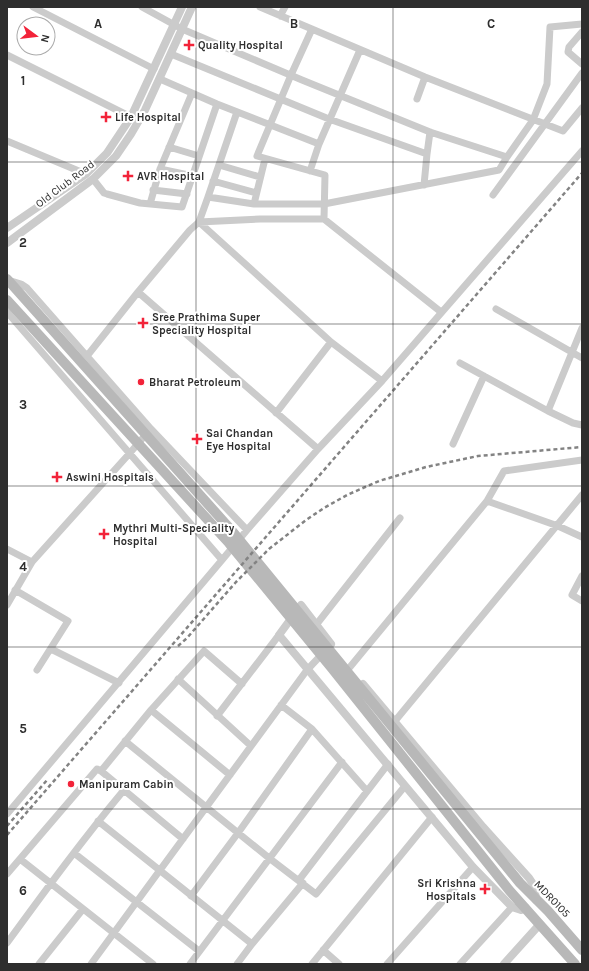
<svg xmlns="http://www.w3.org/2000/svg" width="589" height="971" font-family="Karla,sans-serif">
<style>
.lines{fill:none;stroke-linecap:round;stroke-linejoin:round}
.minor{stroke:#cbcbcb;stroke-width:7}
.tertiary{stroke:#cbcbcb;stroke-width:8}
.secondary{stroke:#b8b8b8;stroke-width:10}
.rail{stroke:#838383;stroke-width:2.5;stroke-dasharray:4 3;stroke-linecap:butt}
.grid{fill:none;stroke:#2e2e2e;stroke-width:1;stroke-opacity:0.55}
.poi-dot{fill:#f22339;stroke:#fff;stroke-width:1.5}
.labels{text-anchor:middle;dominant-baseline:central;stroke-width:4;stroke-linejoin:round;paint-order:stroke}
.poi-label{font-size:11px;font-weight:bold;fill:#2e2e2e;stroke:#fff;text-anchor:start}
.street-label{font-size:11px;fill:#2e2e2e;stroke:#fff}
.grid-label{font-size:13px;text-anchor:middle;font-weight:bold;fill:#2e2e2e;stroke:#fff;stroke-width:4;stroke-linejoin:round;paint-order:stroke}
</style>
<rect width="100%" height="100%" fill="#fff"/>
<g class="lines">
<path class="minor" d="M33,7L154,69
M142,7L182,29L302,80L430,132L507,157
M260,7L425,77L563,131L582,108
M280,16L285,7
M312,29L291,75L257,156L325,175L324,219
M582,32L569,47L568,52L582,64
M171,54L329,119L427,154L430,132
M7,55L131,117
M160,79L217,104L319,144L310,171
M417,99L425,77
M237,112L208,197L254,204H324L499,170L507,157L533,120L547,84L550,27L582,24
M7,141L86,174
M319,144L360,50
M169,147L199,156
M219,165L260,177
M160,169L193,176
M93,179L104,193L107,194L140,203L182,207L217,104
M213,181L256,193
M424,185L427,154
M153,190L187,194
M493,195L582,73
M208,197L199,222L331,342L382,381
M150,204L160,169L192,93
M254,204L265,159
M8,280L21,284L27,288L151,429L247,530
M138,292L318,449
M496,309L582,358
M7,312L222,560
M87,356L138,292L190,230L199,222L260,219H324L441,312
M460,363L548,411L573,423L582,425
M548,411L582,328
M276,413L331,342
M453,444L484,376
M487,501L558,526L582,537
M7,549L32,562
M582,576L572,595L582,601
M15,590L68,621L37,670
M7,605L32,562L129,454L148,432
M316,625L400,518
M51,649L119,683
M350,667L487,501L504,471L582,460
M178,679L251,746
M281,705L312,729L367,791
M217,716L279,635
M395,721L582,495
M125,741L269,858L316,894L405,786
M101,771L151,710
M230,775L151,710L204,651L242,684
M7,814L222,560L247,530L318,449L382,381L582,151
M98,821L252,944
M74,853L199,951
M20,859L153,964
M7,874L97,769L101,771L183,839
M299,880L388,764
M191,896L238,833L312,729
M7,943C45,891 83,839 124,790
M323,950L339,964
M39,964L83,909
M91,964L307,670L324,652
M190,964L342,762
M237,964L252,944L303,883
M312,964L432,817
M387,964L473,867
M460,964L512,907"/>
<path class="tertiary" d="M7,228L86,174L107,153L131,117L182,7
M7,243L93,179L116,156L131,134L145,110L192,7
M331,644L301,605L279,635L473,867L512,907L521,910L526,908
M363,684L483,827L529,878L535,887L536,900
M504,964L540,924"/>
<path class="secondary" d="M7,279L232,531L520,883L548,911L582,950
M7,300L229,543L331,667L509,890L575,964"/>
<path class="rail" d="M178,646L187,638L236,582L269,549L306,520L324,508L347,495L379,481L426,467L478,456L582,447
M7,826L48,779
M7,835L582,173"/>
</g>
<path class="grid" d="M196,7V964M393,7V964M7,162H582M7,324H582M7,486H582M7,647H582M7,809H582"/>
<g class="poi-dot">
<path d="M187 39h4v4h4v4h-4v4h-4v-4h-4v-4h4z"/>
<path d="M104 111h4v4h4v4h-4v4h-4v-4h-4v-4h4z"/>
<path d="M126 170h4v4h4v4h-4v4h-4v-4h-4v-4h4z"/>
<path d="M141 317h4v4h4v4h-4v4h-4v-4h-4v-4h4z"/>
<circle cx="141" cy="382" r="4"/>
<path d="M195 433h4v4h4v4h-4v4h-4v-4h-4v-4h4z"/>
<path d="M55 471h4v4h4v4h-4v4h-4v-4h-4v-4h4z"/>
<path d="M102 528h4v4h4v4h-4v4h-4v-4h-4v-4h4z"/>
<circle cx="71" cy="784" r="4"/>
<path d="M483 883h4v4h4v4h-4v4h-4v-4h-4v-4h4z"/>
</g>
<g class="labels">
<g class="poi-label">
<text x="198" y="45">Quality Hospital</text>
<text x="115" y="117">Life Hospital</text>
<text x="137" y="176">AVR Hospital</text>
<text x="152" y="317">Sree Prathima Super<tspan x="152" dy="13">Speciality Hospital</tspan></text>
<text x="149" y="382">Bharat Petroleum</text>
<text x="206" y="433">Sai Chandan<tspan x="206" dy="13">Eye Hospital</tspan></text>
<text x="66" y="477">Aswini Hospitals</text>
<text x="113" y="528">Mythri Multi-Speciality<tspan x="113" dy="13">Hospital</tspan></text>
<text x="79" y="784">Manipuram Cabin</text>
<text x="476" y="883" text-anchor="end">Sri Krishna<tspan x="476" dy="13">Hospitals</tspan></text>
</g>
<g class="street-label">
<text transform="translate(65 184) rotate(-37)">Old Club Road</text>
<text transform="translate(552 899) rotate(46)">MDR0105</text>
</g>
</g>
<g class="grid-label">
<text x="98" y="28">A</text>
<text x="294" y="28">B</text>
<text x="491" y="28">C</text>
<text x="23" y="85">1</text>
<text x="23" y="247">2</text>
<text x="23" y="409">3</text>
<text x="23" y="571">4</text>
<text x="23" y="733">5</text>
<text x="23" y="895">6</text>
</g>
<rect width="589" height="971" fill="none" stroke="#2e2e2e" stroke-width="16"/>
<g transform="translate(36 36) rotate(105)"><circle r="19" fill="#ffffff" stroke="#ababab"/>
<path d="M0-3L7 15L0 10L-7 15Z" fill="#f22339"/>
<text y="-6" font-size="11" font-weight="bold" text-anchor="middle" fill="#2e2e2e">N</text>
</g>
</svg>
